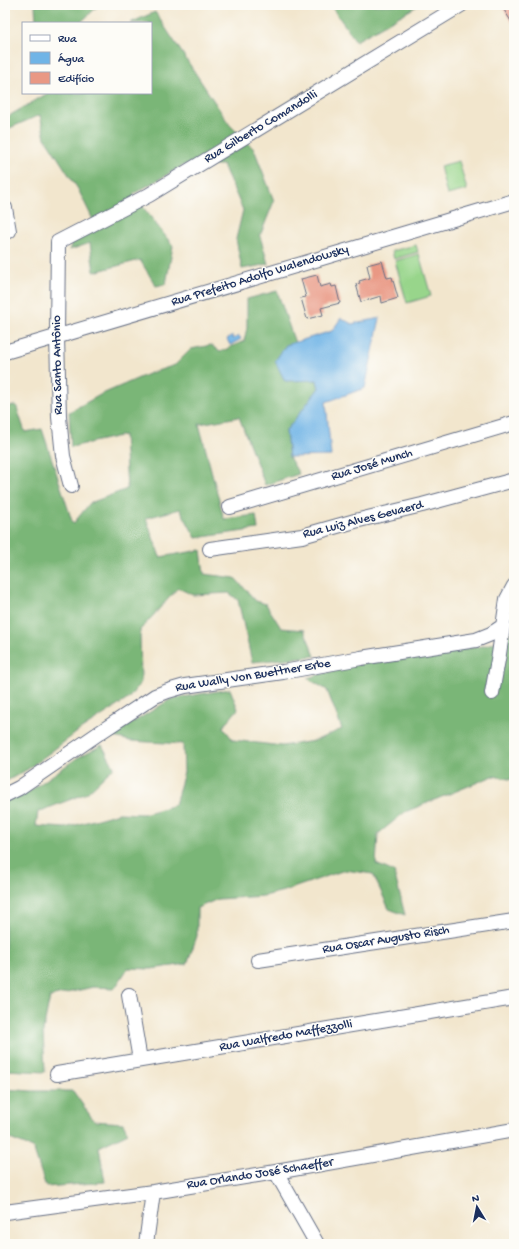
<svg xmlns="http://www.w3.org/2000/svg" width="519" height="1249" font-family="'Gochi Hand',sans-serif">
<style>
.green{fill:#98d58b;stroke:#5a8274}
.forest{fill:#7ab677;stroke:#4a726a}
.water{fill:#70b4e6;stroke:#4672a2}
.building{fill:#e99884}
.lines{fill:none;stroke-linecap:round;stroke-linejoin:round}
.minor-casing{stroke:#666f85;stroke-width:16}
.minor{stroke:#fff;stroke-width:14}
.labels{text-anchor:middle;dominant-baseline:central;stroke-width:3;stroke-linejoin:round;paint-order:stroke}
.street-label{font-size:13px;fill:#1b2f5e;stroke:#fdfcf7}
</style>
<rect width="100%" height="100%" fill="#fdfcf7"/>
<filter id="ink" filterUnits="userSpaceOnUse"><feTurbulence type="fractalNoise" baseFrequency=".025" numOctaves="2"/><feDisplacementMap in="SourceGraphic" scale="8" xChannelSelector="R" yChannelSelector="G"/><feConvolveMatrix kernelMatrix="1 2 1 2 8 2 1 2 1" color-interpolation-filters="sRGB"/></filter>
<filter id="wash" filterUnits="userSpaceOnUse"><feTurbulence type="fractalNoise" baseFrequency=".012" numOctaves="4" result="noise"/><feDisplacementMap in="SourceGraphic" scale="16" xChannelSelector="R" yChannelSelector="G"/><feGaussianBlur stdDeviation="0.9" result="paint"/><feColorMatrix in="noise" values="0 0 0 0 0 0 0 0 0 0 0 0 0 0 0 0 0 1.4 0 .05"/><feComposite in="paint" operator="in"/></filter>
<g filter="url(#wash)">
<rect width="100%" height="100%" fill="#f2e6cd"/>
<path class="green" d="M459,161L467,190L447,195L440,166Z
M416,245L418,252L394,259L392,251Z
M419,254L431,296L407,303L395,261Z"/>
<path class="forest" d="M35,5H99L80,23H36Z
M330,5H419L356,41Z
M155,12L229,124L254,149L274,201L260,236L268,264L242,269L236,239L243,210L223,165H184L133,194L173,246L166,284L156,286L140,260L94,272L90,243L70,250L71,241L97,228L78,189L45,138L40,115L5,130V123L7,117L48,93H151V23H130Z
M277,291L295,343L286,345L276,361L285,381L317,380L319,388L286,431L289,457L299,474L265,485L239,417L199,424L224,519L256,515L258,529L196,538L180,509L146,518L160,557L201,550L204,574L235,578L256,601L266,604L281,628L304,630L315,656L252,662L238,600L229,593L193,595L178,588L140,630L141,682L128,699L80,730L28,769L5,782V407L16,405L25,432L42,429L73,524L90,503L127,489L124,435L71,447L69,412L100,395L148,374L175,365L191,349L211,345L220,352L244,341L247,328V299Z
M514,625V780L493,776L405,812L378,834L376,864L394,872L405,915L389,909L373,874L345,870L284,891L263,896L218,899L197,908V936L187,964L151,969L128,968L115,988L93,987L50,997L43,1031L45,1072L5,1070V801L23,796L77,758L102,745L114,767L87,793L38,812L36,826L65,828L119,813L143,814L175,805L184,772L183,744L130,741L111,736L171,699L230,689L238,709L223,727L233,740L282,746L314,741L342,729L327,690L307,678L354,665L483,646L508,638Z
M5,1089L31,1091H73L94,1121L123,1123L128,1133L99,1147L105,1182L46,1187L33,1148L10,1139L5,1141Z"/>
<path class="water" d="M341,318L352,324L380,318L365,388L326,402L331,456L289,457L286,431L319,388L317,380L285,381L275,361L286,345L332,331Z
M232,336L233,339L239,336L241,339L230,345L227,339Z"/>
<g id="blocks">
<path class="building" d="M501,5H514V26Z
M382,261L387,278L392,277L398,298L382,303L381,296L361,302L356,284L360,283L359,281L370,278L367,265Z
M317,275L320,287L331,284L332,287L336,286L340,303L321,308L323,315L307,319L301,298L306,297L301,279Z"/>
</g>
</g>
<g filter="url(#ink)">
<use href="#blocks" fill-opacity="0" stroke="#666f85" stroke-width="1"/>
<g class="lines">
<g class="minor-casing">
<path id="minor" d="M5,208L9,231
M5,352L514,201
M71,486L63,456L59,417L57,336L58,242L149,195L461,5
M230,507L514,423
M210,549L302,536L355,521L422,505L514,480
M492,693L499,654L507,599L514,586
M5,795L19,788L99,733L155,696L168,691L185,686L283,672L361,658L476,640L491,634L503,626
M258,960L514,921
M129,995L140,1060
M57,1074L514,998
M276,1172L317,1244
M5,1212L153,1192L276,1172L514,1130
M146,1244L153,1192"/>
</g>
<use href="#minor" class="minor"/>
</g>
</g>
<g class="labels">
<g class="street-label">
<text transform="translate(261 127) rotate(-31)">Rua Gilberto Comandolli</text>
<text transform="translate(260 276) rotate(-17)">Rua Prefeito Adolfo Walendowsky</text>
<text transform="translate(58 365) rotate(-91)">Rua Santo Antônio</text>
<text transform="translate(372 465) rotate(-17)">Rua José Munch</text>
<text transform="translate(363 520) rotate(-14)">Rua Luiz Alves Gevaerd</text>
<text transform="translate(253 676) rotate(-9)">Rua Wally Von Buettner Erbe</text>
<text transform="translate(386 940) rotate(-9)">Rua Oscar Augusto Risch</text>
<text transform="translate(286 1036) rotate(-10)">Rua Walfredo Maffezzolli</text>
<text transform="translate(260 1174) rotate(-9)">Rua Orlando José Schaeffer</text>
</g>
</g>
<rect width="519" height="1249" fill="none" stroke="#fdfcf7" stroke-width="20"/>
<rect x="22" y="22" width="130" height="72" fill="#fdfcf7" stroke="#a3aaba"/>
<rect x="30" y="35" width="20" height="6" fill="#ffffff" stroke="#a3aaba"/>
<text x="58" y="42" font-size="12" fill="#1b2f5e">Rua</text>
<rect x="30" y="52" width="20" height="12" fill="#70b4e6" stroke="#a3aaba"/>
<text x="58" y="62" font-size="12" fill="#1b2f5e">Água</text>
<rect x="30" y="72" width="20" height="12" fill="#e99884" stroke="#a3aaba"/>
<text x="58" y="82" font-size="12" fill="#1b2f5e">Edifício</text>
<g transform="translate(477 1207) rotate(350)" stroke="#fdfcf7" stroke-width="3" paint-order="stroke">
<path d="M0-3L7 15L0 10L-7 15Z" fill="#1b2f5e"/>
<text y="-6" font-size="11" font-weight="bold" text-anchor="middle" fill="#1b2f5e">N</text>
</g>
</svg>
